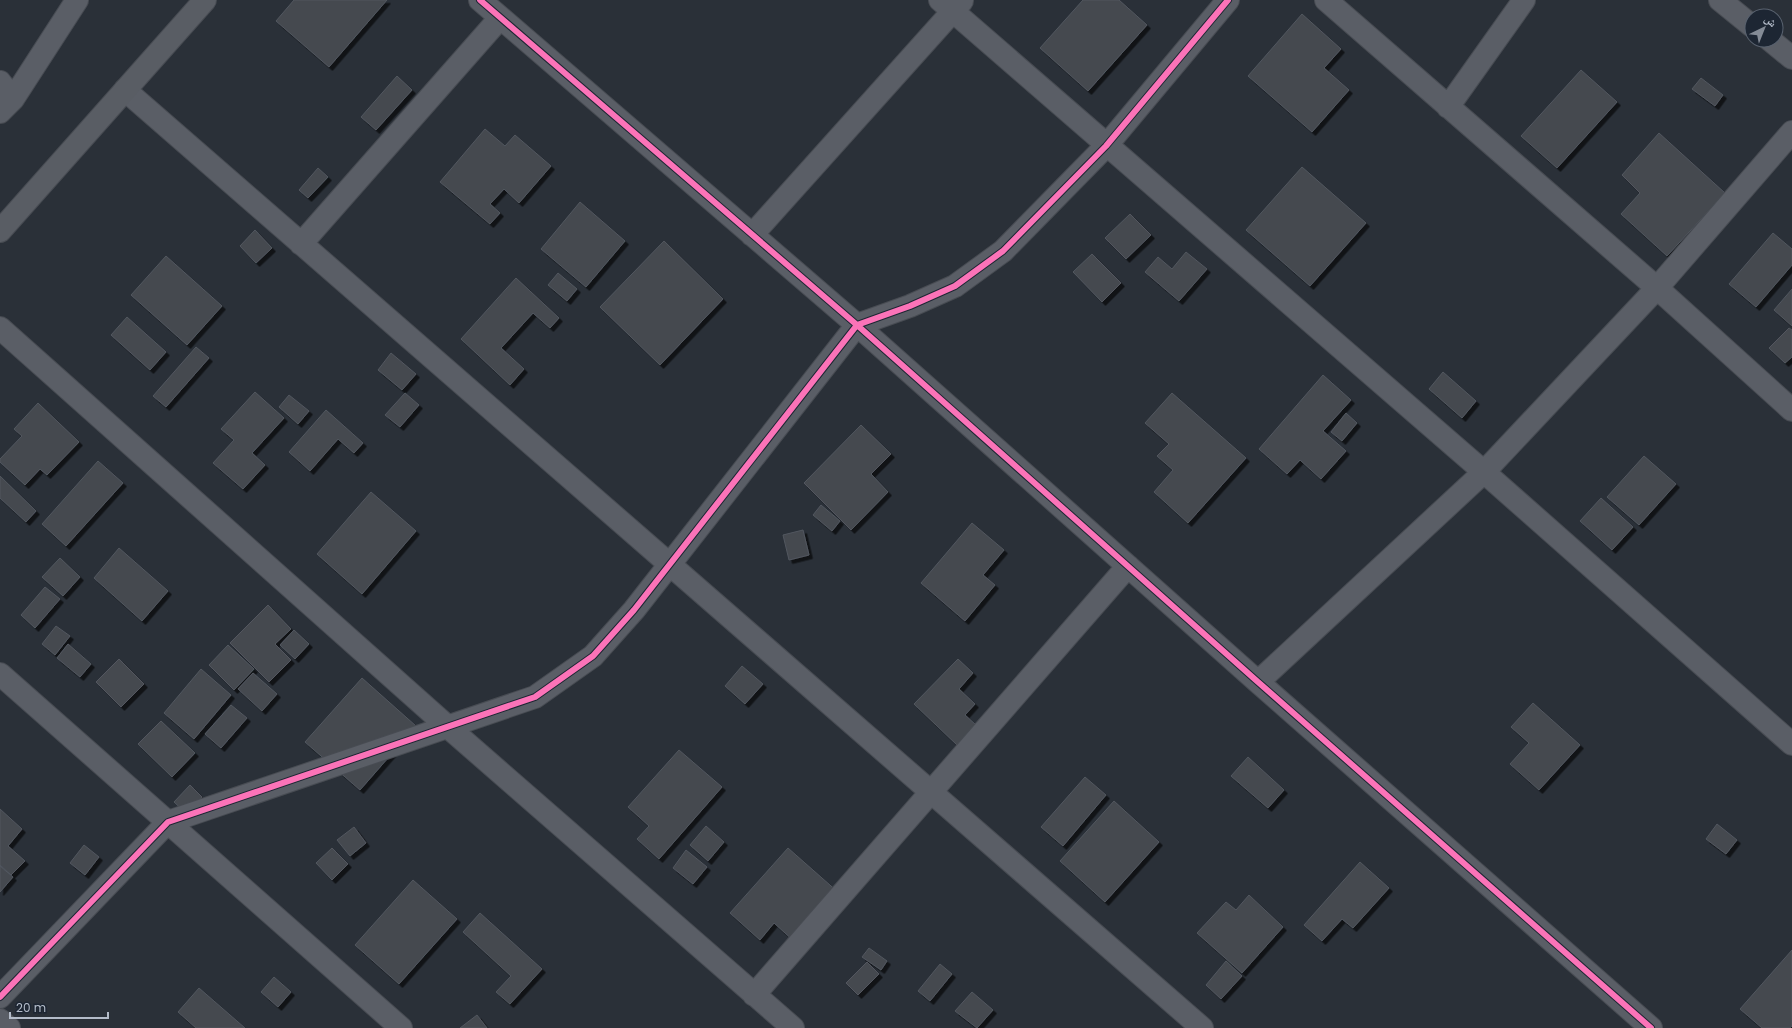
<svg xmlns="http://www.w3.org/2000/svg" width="1792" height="1028" font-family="Poppins,'Noto Naskh Arabic',sans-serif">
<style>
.building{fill:#444950;stroke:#52575f;filter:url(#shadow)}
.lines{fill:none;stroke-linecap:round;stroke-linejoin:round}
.street-casing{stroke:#484c53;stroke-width:24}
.secondary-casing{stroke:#484c53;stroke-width:24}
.street{stroke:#5a5e66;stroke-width:22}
.secondary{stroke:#595d64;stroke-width:22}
.cycleway-casing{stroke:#1d2633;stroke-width:8}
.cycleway{stroke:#fb73b8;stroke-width:6}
</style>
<defs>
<filter id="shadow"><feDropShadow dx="3.5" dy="3.5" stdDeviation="0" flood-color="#0009"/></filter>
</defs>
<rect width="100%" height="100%" fill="#2a3038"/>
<path class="building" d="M294,0H387L329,67L276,21Z
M1083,0H1119L1147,25L1088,91L1040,48Z
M1302,14L1341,49L1324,68L1349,90L1312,132L1248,76Z
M1581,70L1617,102L1557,168L1521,136Z
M397,76L412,90L376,130L361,117Z
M1701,78L1723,95L1715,106L1692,89Z
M485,129L505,146L515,135L551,166L519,203L504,189L490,204L500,213L490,224L440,182Z
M1659,133L1725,193L1667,256L1621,214L1640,193L1622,175Z
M1302,167L1366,223L1310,286L1246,230Z
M318,168L328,177L308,198L299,190Z
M580,202L625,241L586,287L541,249Z
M1130,214L1151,235L1126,259L1105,238Z
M255,230L272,248L256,263L240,246Z
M1773,233L1792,249V265L1756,307L1729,284Z
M664,241L723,299L660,365L600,307Z
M1186,252L1207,269L1179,301L1145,272L1158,257L1172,269Z
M1092,254L1121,283L1102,302L1073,272Z
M166,256L222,306L187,345L131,295Z
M558,273L577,289L567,301L548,285Z
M516,278L559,318L550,328L533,313L501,348L524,369L510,385L461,339Z
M1792,289V326L1774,310Z
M127,317L166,352L150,370L111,335Z
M1789,328L1792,330V357L1785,363L1769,348Z
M196,347L209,358L166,407L153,396Z
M391,353L416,374L402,390L378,370Z
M1443,372L1476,401L1462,418L1429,389Z
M1323,375L1351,400L1323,431L1346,451L1321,479L1300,460L1287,474L1259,449Z
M255,392L284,418L252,453L265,465L243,489L213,463L234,440L221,429Z
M405,393L419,405L400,427L385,415Z
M1172,393L1246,458L1188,523L1154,492L1173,470L1157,456L1169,444L1145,423Z
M289,395L309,411L298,424L279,407Z
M38,403L79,442L47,475L40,469L25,485L0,462V459L22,436L14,429Z
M326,410L363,443L354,453L338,439L310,471L289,452Z
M1346,413L1357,423L1342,441L1331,432Z
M861,425L891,454L871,474L888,492L851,530L804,483Z
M1644,456L1676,484L1639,525L1607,497Z
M98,461L123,483L66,546L42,524Z
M0,476L36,511L26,522L0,498Z
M371,492L416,531L362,594L317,554Z
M1601,498L1633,527L1612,550L1580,521Z
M821,505L840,521L832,531L813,515Z
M972,523L1004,550L983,575L995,585L965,621L921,583Z
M803,530L809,555L789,560L783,535Z
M119,548L168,591L142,621L94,578Z
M60,558L80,577L63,596L42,577Z
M45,587L60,599L35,628L21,615Z
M268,605L291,629L275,644L291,660L269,682L230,643Z
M56,626L70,636L55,655L42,644Z
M294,630L309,644L295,659L280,645Z
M68,644L91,664L80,677L57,658Z
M228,645L254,669L234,690L209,665Z
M119,659L144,684L121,707L96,682Z
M958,659L973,673L959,689L975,704L965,715L976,725L957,745L914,704Z
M742,666L763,684L745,704L725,686Z
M201,669L231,695L194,739L164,713Z
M253,673L277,694L262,711L238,689Z
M362,678L416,726L360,790L305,742Z
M1533,703L1580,745L1539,790L1510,764L1529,743L1511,727Z
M231,705L247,718L221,748L205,734Z
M161,721L195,753L172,777L138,744Z
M679,750L722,787L659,859L637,839L649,826L628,807Z
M1248,757L1284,790L1268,808L1231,776Z
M1085,777L1106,795L1063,846L1041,827Z
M190,785L202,797L187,814L174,802Z
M1114,801L1159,842L1105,902L1060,861Z
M0,809L22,829L8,846L25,861L11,875L0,865Z
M1717,824L1737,840L1726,854L1706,839Z
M706,826L724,842L708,861L690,845Z
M354,827L366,843L350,856L337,840Z
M84,845L99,857L85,875L70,863Z
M332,848L348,864L332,880L316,863Z
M788,848L839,893L795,942L774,923L760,940L730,913Z
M686,850L707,867L693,884L673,868Z
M1360,862L1389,888L1353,928L1342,919L1322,941L1304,925Z
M0,866L13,877L0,892Z
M413,880L457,919L399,984L355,945Z
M1249,895L1283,927L1242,973L1197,933L1226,902L1236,910Z
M480,913L542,969L510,1004L496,992L511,976L463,932Z
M869,948L887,961L881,970L862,957Z
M1792,950V1026L1790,1028H1762L1740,1009Z
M1226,961L1242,976L1221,999L1206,985Z
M867,962L879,974L858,995L846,983Z
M940,964L952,974L930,1001L918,991Z
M274,977L291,992L278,1007L261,992Z
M199,988L245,1028H196L178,1012Z
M972,992L993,1010L977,1028L955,1011Z
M477,1015L487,1028H460Z"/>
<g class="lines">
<g class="street-casing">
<path id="street" d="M480,0L857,325L1258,682L1651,1028
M940,0L1484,472L1792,744
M1326,0L1657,288L1792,410
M1720,0L1752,26
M1770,40L1792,58
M0,82L13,99
M125,90L1202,1028
M1448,107L1524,0
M0,112L13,99L77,0
M752,235L962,1
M301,244L500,18
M0,328L448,727L793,1028
M0,674L401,1028
M1258,682L1484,472L1657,288L1792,132
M754,995L1128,566
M0,997L168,822L535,697L593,656L634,610L857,325L910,306L955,286L1003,251L1106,146L1228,0
M0,1020L9,1028"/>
</g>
<g class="secondary-casing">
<path id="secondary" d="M0,231L205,0"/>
</g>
<use href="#street" class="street"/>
<use href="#secondary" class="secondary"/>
<g class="cycleway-casing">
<path id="cycleway" d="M480,0L857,325L1258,682L1651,1028
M0,997L168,822L535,697L593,656L634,610L857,325L910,306L955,286L1003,251L1106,146L1228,0"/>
</g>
<use href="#cycleway" class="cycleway"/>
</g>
<g transform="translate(1764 28) rotate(43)"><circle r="19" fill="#1d2633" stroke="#59626f"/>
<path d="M0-3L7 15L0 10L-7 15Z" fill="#848b96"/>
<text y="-6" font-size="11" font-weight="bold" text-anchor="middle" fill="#b4bcc9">ش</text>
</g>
<path d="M10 1012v6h98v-6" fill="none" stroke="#b4bcc9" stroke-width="2"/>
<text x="16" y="1012" font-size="12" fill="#b4bcc9" stroke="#1d2633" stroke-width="3" paint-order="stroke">20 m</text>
</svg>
